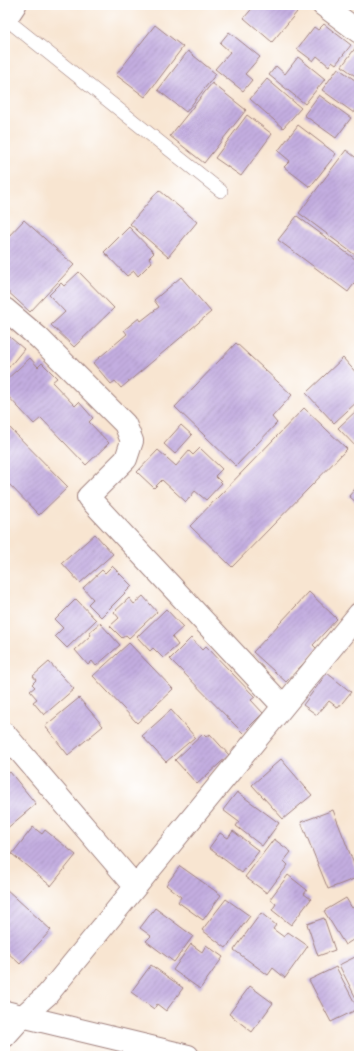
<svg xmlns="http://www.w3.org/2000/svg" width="364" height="1061" font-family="'Balsamiq Sans',sans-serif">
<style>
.building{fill:url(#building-hatch)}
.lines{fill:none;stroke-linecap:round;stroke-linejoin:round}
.service-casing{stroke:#a1827e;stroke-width:14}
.minor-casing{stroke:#a1827e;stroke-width:24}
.tertiary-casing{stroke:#a1827e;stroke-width:24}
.service{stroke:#fff;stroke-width:13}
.minor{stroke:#fff;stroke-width:22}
.tertiary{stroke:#fff;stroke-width:22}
</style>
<defs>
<pattern id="building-hatch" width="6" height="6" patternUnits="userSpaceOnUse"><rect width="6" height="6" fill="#c3ade0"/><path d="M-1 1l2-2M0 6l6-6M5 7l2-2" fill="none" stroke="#a994c0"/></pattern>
</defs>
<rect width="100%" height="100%" fill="#fff"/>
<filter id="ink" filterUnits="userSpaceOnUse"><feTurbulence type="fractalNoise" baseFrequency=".025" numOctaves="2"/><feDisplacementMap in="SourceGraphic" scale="8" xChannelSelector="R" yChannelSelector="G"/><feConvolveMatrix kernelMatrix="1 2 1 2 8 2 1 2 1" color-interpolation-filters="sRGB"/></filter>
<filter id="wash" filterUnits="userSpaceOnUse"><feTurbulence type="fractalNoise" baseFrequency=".012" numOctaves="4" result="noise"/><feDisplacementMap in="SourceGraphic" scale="16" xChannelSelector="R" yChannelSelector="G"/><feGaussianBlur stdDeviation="0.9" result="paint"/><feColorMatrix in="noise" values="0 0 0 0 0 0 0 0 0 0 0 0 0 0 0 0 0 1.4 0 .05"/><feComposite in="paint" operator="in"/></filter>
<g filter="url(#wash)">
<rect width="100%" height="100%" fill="#f8e5d1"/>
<g id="blocks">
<path class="building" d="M255,5H290L297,12L272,42L244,18Z
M324,24L351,45L336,64L332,61L329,66L317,56L313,61L297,49L314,27L318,30Z
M155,25L183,47L145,97L116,75Z
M229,32L260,57L245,74L252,80L243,91L215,69L230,52L220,43Z
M356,47L359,48V79L342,66Z
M188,51L216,74L186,112L158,90Z
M298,57L325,79L305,104L269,75L276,66L285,74Z
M338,68L359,83V105L354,113L322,90Z
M267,79L301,108L283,128L250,99Z
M212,83L246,110L204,163L170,136Z
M319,95L351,118L336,138L304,115Z
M247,115L272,134L241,176L215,158Z
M298,125L336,154L310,187L284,167L290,161L278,151Z
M346,150L359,160V258L299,213Z
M159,190L197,222L168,257L130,224Z
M297,216L359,262V277L348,292L278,240Z
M24,220L74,265L30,312L5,289V240Z
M129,227L154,253L149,258L152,262L138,276L134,271L127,276L104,252Z
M79,272L114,308L74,347L51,325L65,312L49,295L61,283L64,286Z
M181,277L211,312L121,388L115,381L111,384L93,363L127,334L124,330L139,318L141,321L159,307L154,300Z
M5,333L24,349L5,372Z
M236,343L292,395L272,417L277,423L236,466L175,407Z
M30,358L38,367L42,363L57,378L52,382L75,406L79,402L93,418L89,422L109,443L86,465L41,418L34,424L5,393V381Z
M343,358L359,376V400L334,423L306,393Z
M304,408L347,449L232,567L190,526Z
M359,408V450L338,428Z
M5,423L68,487L39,515L5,480Z
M181,425L192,435L175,454L164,444Z
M200,448L222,469L215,476L222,483L206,500L195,491L186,502L162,480L154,488L137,472L158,450L176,466L189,451L193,455Z
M359,484V505L349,496Z
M95,534L113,554L80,583L62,563Z
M112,566L132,586L101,617L88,604L93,599L83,588L102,570L105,573Z
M309,592L337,619L313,645L317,649L286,682L253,652Z
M143,596L157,612L129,638L126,635L122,638L110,626L119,618L114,612L129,598L134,604Z
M76,599L96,620L67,648L55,636L63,628L55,620Z
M166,609L183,627L172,637L178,645L163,658L153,648L150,651L137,637Z
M100,623L120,645L96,666L92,661L88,665L75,650L91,635L89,632Z
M191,638L202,650L206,646L255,697L251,700L263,713L243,733L170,659Z
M129,643L173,689L137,723L93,676Z
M49,662L74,689L44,715L33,702L37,699L30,691L35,687L32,684L36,680L33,676Z
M327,673L351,692L338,708L329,701L317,715L303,705Z
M79,698L103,726L68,755L45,726Z
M171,710L195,737L166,762L142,736Z
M203,734L206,737L210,734L229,755L197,784L175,760Z
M281,759L312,795L283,819L252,785Z
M10,772L36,804L5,830V776Z
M237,792L279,823L262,846L236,826L239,822L223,810Z
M333,810L359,877L328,889L301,822Z
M33,827L42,834L45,830L76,855L51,886L12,854Z
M233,831L259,851L242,873L209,848L220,833L228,838Z
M274,839L291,852L284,861L288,865L267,893L245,877Z
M180,866L221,895L203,920L178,902L181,897L166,885Z
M288,875L307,890L304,894L311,899L291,925L272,910L276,904L270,899Z
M5,888L51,930L20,964L5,950Z
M346,898L352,908L357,905L359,907V936L345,945L324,911Z
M226,899L250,916L226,948L202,930Z
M155,908L193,936L174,962L146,941L151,936L140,928Z
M261,913L276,925L273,929L284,937L288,932L308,946L285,978L273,968L268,975L234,950Z
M324,918L335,950L318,956L307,924Z
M191,944L202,952L206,945L223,957L200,989L173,970Z
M359,955V1004L339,965Z
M151,965L183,988L166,1011L157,1004L154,1009L131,992Z
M336,967L358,1009L331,1022L309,980Z
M250,986L273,1003L252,1032L229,1014Z"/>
</g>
</g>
<g filter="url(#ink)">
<use href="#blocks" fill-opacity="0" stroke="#a1827e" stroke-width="1"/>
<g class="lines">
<g class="service-casing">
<path id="service" d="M6,19L221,191"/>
</g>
<g class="minor-casing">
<path id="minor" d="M323,5L359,32
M5,20L15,5
M5,309L39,338L125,424L132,441L126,459L88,497L283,706
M5,734L135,886
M5,1036L23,1016L47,995L359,614"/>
</g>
<g class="tertiary-casing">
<path id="tertiary" d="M5,1012L188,1056"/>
</g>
<use href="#service" class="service"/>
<use href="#minor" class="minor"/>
<use href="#tertiary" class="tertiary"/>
</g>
</g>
<rect width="364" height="1061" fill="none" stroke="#fff" stroke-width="20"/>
</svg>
